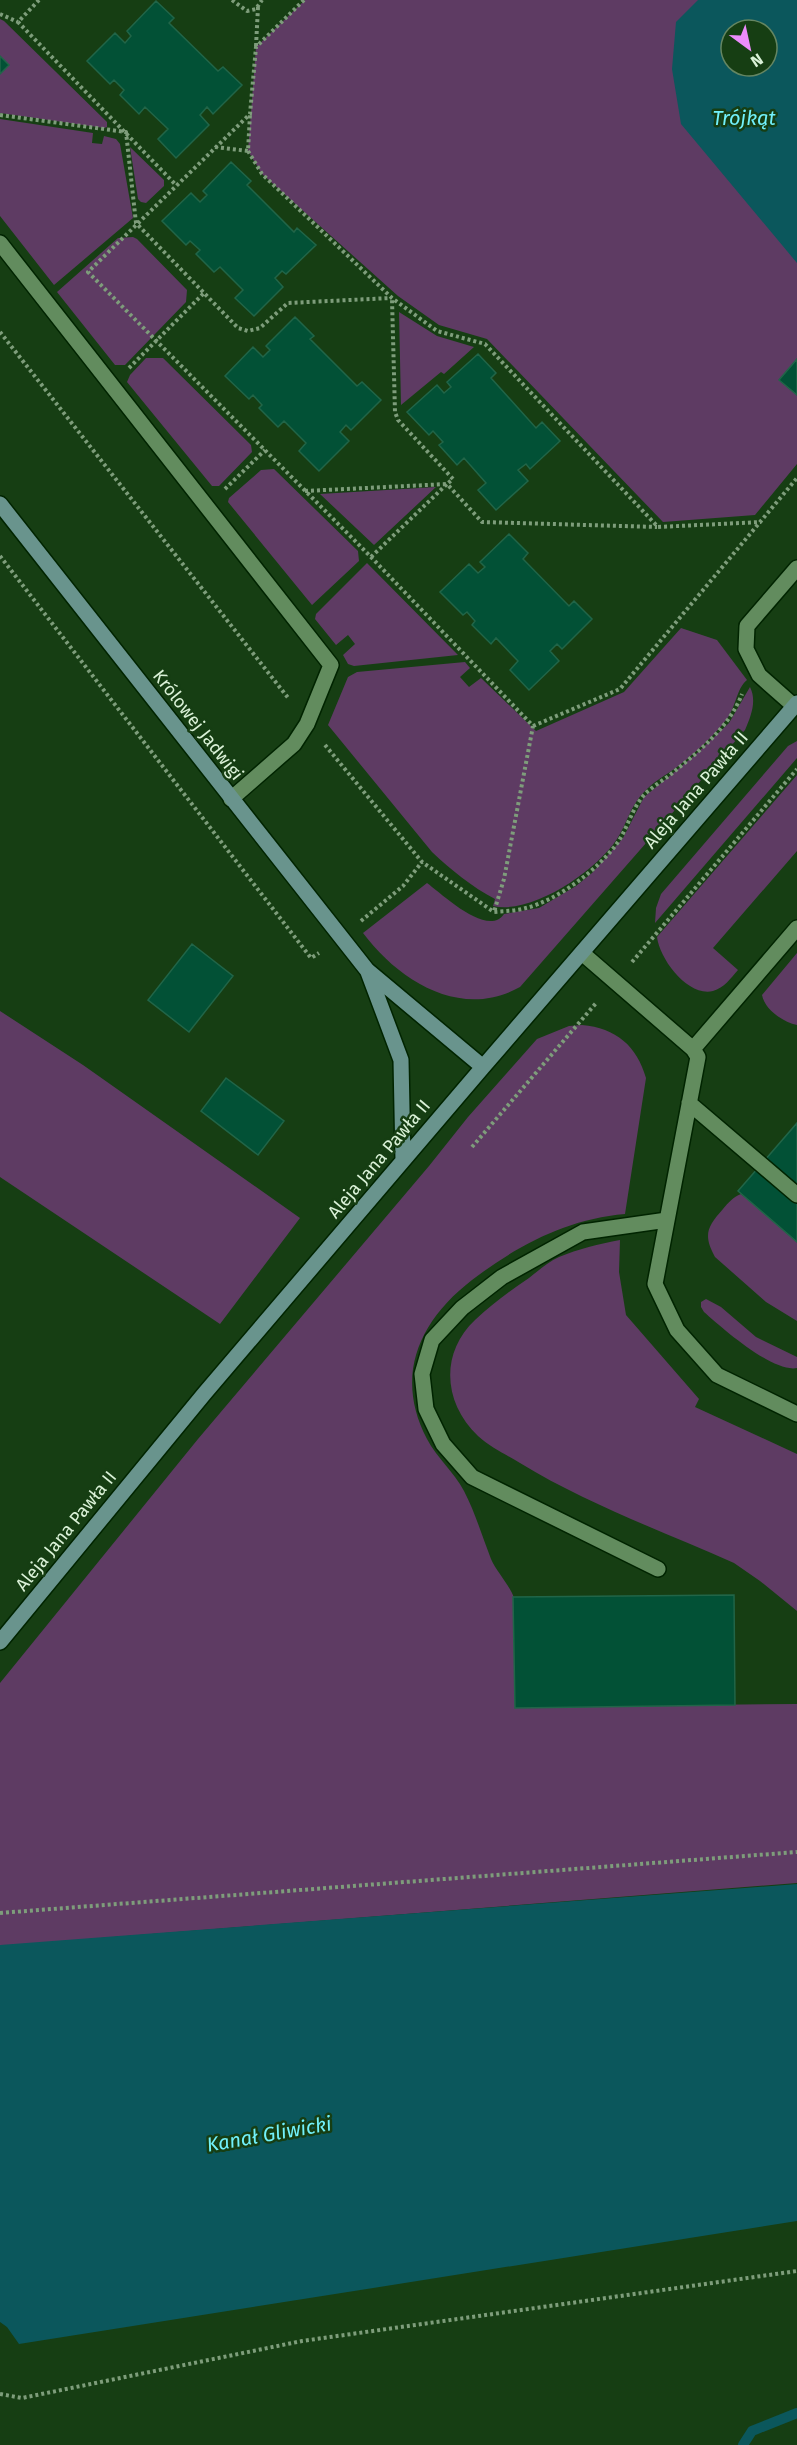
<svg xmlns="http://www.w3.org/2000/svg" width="797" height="2445" font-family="'Fira Sans',sans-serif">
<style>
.green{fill:#5e3b63;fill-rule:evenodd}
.water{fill:#0b575c;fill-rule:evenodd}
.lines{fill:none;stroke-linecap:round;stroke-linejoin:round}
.stream{stroke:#0b575c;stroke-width:10}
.building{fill:#025136;stroke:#216548;stroke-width:1.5}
.lane-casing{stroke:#002400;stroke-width:18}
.secondary-casing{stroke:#002400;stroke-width:18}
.path{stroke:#7e9d7b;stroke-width:4;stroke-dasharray:3 3;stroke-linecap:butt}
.lane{stroke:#628c5e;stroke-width:15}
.secondary{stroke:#69948d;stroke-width:15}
.labels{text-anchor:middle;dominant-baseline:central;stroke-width:5;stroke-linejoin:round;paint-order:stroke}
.street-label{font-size:18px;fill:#dbf2d8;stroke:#163e13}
.water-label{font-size:20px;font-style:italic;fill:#71f1fb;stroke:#163e13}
</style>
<rect width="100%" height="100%" fill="#163e13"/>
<path class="green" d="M305,0H797V359L779,380L797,395V464L755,515L663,522L487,339L439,325L398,296L262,174L248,151L256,47ZM731,30H767V66H731Z
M0,19L4,21L107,122V127L104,128L0,113Z
M0,119L93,133L92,143L102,144L104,136L116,139L120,144L133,218L54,285L0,216Z
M130,147L164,180V186L146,203L141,202L138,199Z
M133,237L137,239L187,290L186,302L125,365H115L57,292L118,238Z
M399,312L437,336L474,347L444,374L441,372L401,405Z
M146,358H163L251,445L252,452L219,486H212L127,382L130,375Z
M274,469L358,551L359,561L312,605L228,502L229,498L261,470Z
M436,487L374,545L320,494Z
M367,563L458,655L354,666L348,664L343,655L355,644L348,635L336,645L315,619L316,614Z
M681,628L717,640L747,680C736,689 736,708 726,720C713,737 694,754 677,767C666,775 653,782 644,792C630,806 627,824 617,839C596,871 532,915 493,906L495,899C472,887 451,870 432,852L328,725L348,677L357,672L465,662L470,668L460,677L469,687L481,678L536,731L624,692Z
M750,687C757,701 751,716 745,730L520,987C461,1020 399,981 363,933L427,883C442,894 488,938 504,914L539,908L576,886L592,873L623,838L644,797L695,755L729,723Z
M797,741V758L655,923L656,908L661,894L788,746Z
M797,775V851L713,948L738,970C731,978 724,988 713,991C688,997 660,960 657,937Z
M797,953V1025C783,1022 765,1010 762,995Z
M0,1011L83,1065L300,1218L220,1324L0,1177Z
M582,1025C616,1028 637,1046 646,1078L625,1214C567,1219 518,1245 472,1280C419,1321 394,1376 427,1439C437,1458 454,1472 464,1491C475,1512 482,1536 491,1559C496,1571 511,1587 514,1598C516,1607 514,1620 514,1630C514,1656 515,1682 515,1707L797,1704V1883L0,1946V1683L198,1439L429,1166L468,1117L537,1039L569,1026Z
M741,1194L797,1239V1321L766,1302L715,1257C703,1235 707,1227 723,1209C728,1203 733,1197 741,1194Z
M620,1240L619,1272L626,1315L699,1399L695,1407L797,1454V1611L760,1581L734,1563C662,1531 587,1504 520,1463C507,1455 490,1447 478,1436C443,1403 440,1353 475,1320C492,1304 510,1291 529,1278C538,1271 548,1262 559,1257C578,1249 599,1244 620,1240Z
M706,1299L721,1307L756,1337L797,1357V1368C773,1373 722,1328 704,1312L701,1307V1302Z"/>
<path class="water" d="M698,0H797V263L681,124L672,69L676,22ZM731,30H767V66H731Z
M797,1884V2221L19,2344L7,2327L0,2322V1945Z"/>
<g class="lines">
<path class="stream" d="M743,2445L752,2431L797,2413"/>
</g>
<path class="building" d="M156,1L174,18L169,23L218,71L223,67L242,85L213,114L207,107L200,115L209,125L176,158L158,139L168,129L145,107L139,114L120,95L124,90L114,80L110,84L87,61L115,33L125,43L131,36L127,31Z
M0,56L9,65L0,74Z
M231,162L251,181L247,185L294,232L297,228L316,245L286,274L282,271L275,278L283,287L254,316L235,298L243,290L220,267L214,272L196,254L200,250L190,241L186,245L162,221L191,193L200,202L207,195L203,191Z
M295,317L314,336L310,339L357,386L362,382L381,400L351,430L346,425L340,432L349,441L319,471L299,451L306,443L284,421L278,427L259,408L262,405L253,395L249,399L225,376L253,347L263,357L270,350L266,346Z
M478,354L496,373L491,378L536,428L542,422L560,441L530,469L526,464L518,470L528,481L496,510L478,490L486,483L464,458L457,465L439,445L443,442L433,431L429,435L407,412L437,385L444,393L451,387L447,382Z
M797,359V395L779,380Z
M509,534L528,553L523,559L569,606L574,601L592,619L562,649L557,644L550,651L559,661L529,690L510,670L518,661L496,638L491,644L472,625L475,621L467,612L463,615L440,592L469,564L478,573L485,567L480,562Z
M192,944L233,976L189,1032L148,1000Z
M226,1078L284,1121L258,1155L201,1111Z
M797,1123V1242L738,1191Z
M734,1595L735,1705L515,1708L513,1597Z"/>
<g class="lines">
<g class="lane-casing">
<path id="lane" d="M0,243L331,665L307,724L294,744L231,799
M794,706L759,675L746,649L747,626L797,568
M582,953L693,1049L698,1057L655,1284L677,1330L717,1375L797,1414
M693,1049L797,928
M689,1103L797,1195
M658,1569L472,1477L443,1444L426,1409L422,1374L432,1340L462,1308L502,1277L583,1232L667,1220"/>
</g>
<g class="secondary-casing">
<path id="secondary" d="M0,504L367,970L483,1067
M368,972L401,1060L403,1160
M0,1642L204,1394L483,1067L797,703"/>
</g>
<path class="path" d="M39,0L18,22L175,184
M232,0L247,11L256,9L262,0
M304,0L256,47L250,114L88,272L371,557L533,726L504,879L494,912
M0,14L18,22
M256,46L258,7
M0,115L126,132L136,223L238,328L248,331L260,328L288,303L391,298
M215,147L248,151L250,114
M248,151L262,174L392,298L437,331L485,344L658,527L761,522
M0,332L289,699
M129,368L204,293
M225,489L265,450
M305,491L447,484L453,479L398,420L395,412L392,299
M0,556L311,958L319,953
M371,557L447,484L482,522L657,527
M533,726L620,689L797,478
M325,745L422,862L494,912C505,911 516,911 526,908C558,900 599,869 618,842C628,827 632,808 645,794C652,787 662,781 670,775C698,752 729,728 742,694
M361,921L403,886L422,862
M632,962L797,769
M472,1147L597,1002
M0,1913L797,1852
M0,2394L22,2398L302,2341L797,2271"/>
<use href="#lane" class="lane"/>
<use href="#secondary" class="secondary"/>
</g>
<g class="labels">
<g class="street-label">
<text transform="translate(198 725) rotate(52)">Królowej Jadwigi</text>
<text transform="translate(696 790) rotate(-49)">Aleja Jana Pawła II</text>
<text transform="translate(379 1159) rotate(-50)">Aleja Jana Pawła II</text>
<text transform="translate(66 1531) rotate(-51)">Aleja Jana Pawła II</text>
</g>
<g class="water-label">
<text x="744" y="118">Trójkąt</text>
<text transform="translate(269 2134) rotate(-10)">Kanał Gliwicki</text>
</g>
</g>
<g transform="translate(749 48) rotate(147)"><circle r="28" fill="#163e13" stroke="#658662" stroke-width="1.5"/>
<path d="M0-4.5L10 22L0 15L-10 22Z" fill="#ec8cfa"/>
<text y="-9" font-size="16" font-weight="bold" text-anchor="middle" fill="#dbf2d8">N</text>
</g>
</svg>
